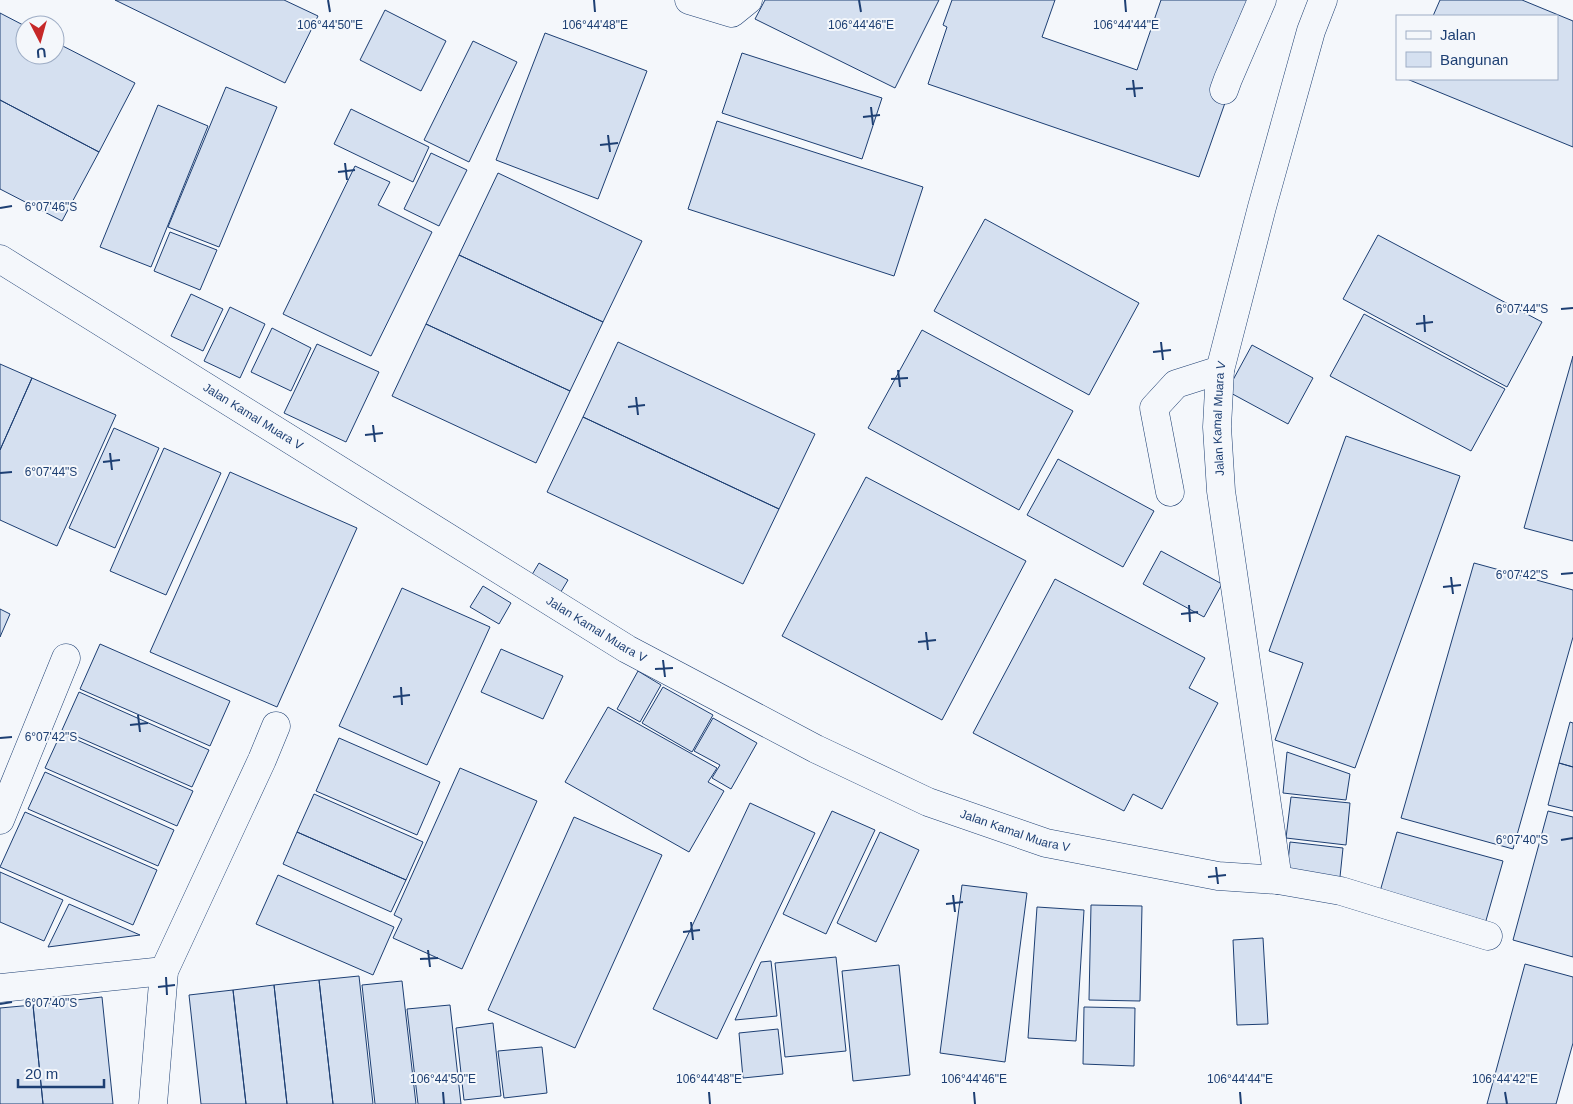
<svg xmlns="http://www.w3.org/2000/svg" width="1573" height="1104" font-family="Arial,sans-serif">
<style>
.building{fill:#d5e0f0;stroke:#1d3f73}
.lines{fill:none;stroke-linecap:round;stroke-linejoin:round}
.minor-casing{stroke:#1d3f73;stroke-width:29}
.minor{stroke:#f4f7fb;stroke-width:28}
.ticks{fill:none;stroke:#1d3f73;stroke-width:2}
.labels{text-anchor:middle;dominant-baseline:central;stroke-width:4;stroke-linejoin:round;paint-order:stroke}
.street-label{font-size:12px;fill:#1d3f73;stroke:#f4f7fb}
.ticks-label{font-size:12px;text-anchor:middle;fill:#1d3f73;stroke:#f4f7fb;stroke-width:4;stroke-linejoin:round;paint-order:stroke}
</style>
<rect width="100%" height="100%" fill="#f4f7fb"/>
<path class="building" d="M115,0H284L318,16L285,83Z
M765,0H939L895,88L755,19Z
M952,0H1055L1042,37L1137,70L1161,0H1249L1226,100L1199,177L928,84L947,27L943,25Z
M1440,0H1522L1573,21V147L1407,79H1557V16H1433Z
M385,10L446,41L421,91L360,60Z
M0,13L25,26V55H55V42L135,83L99,152L0,100Z
M545,33L647,71L598,199L496,160Z
M473,41L517,62L469,162L424,140Z
M742,53L882,98L862,159L722,113Z
M226,87L277,107L219,247L168,227Z
M0,100L99,152L62,221L0,189Z
M158,105L208,126L151,267L100,247Z
M351,109L429,147L413,182L334,144Z
M717,121L923,187L894,276L688,209Z
M431,153L467,170L439,226L404,209Z
M355,166L390,182L378,205L432,232L371,356L283,314Z
M498,173L642,241L603,322L459,255Z
M985,219L1139,303L1089,395L934,311Z
M170,232L217,250L200,290L154,271Z
M1378,235L1542,322L1507,387L1343,299Z
M459,255L603,322L570,391L426,324Z
M191,294L223,309L203,351L171,336Z
M230,307L265,324L240,378L204,361Z
M1364,314L1505,389L1471,451L1330,376Z
M426,324L570,391L536,463L392,396Z
M272,328L311,348L291,391L251,372Z
M922,330L1073,411L1019,510L868,428Z
M618,342L815,434L779,509L583,417Z
M317,344L379,372L346,442L284,413Z
M1252,345L1313,378L1288,424L1227,391Z
M1573,356V541L1524,528Z
M0,364L32,378L0,450Z
M32,378L116,415L57,546L0,520V450Z
M583,417L779,509L743,584L547,492Z
M114,428L159,448L115,548L69,528Z
M1346,436L1460,476L1355,768L1275,740L1303,663L1269,651Z
M164,448L221,473L166,595L110,571Z
M1058,459L1154,511L1123,567L1027,515Z
M230,472L357,528L277,707L150,652Z
M866,477L1026,561L942,720L782,636Z
M1161,551L1222,584L1204,617L1143,584Z
M539,563L568,580L559,595L530,578Z
M1474,563L1573,590V637L1513,849L1401,818Z
M1055,579L1205,658L1189,688L1218,703L1162,809L1133,794L1124,811L973,733Z
M483,586L511,603L499,624L470,607Z
M402,588L490,627L427,765L339,726Z
M0,609L10,614L0,637Z
M100,644L230,701L210,746L80,689Z
M501,649L563,676L543,719L481,692Z
M638,671L661,685L640,722L617,709Z
M663,687L713,715L692,752L642,723Z
M79,692L209,750L192,787L62,730Z
M608,707L717,768L708,782L724,791L689,852L565,782Z
M713,718L757,743L731,789L712,778L720,765L694,751Z
M1570,722L1573,723V767L1559,763Z
M61,733L193,791L177,826L45,768Z
M339,738L440,782L417,835L316,791Z
M1287,752L1350,774L1346,800L1283,793Z
M1559,763L1573,767V811L1548,805Z
M460,768L537,801L462,969L393,938L402,919L394,915Z
M45,772L174,830L158,866L28,809Z
M314,794L423,842L406,880L297,832Z
M1291,797L1350,803L1346,845L1286,838Z
M750,803L815,833L717,1039L653,1009Z
M832,811L875,830L826,934L783,914Z
M1548,811L1573,817V957L1513,940Z
M25,812L157,870L133,925L0,867Z
M574,817L662,855L575,1048L488,1010Z
M297,832L406,880L391,912L283,864Z
M880,832L919,850L876,942L837,923Z
M1397,832L1503,861L1485,924L1379,895Z
M1290,842L1343,848L1340,877L1287,872Z
M0,872L63,900L44,941L0,922Z
M278,875L394,927L373,975L256,924Z
M962,885L1027,893L1005,1062L940,1053Z
M69,904L140,935L48,947Z
M1091,905L1142,906L1140,1001L1089,1000Z
M1037,907L1084,910L1076,1041L1028,1038Z
M1263,938L1268,1024L1237,1025L1233,940Z
M836,957L846,1051L785,1057L775,963Z
M771,961L777,1016L735,1020L761,962Z
M1525,964L1573,977V1043L1556,1104H1487Z
M899,965L910,1075L853,1081L842,971Z
M359,976L373,1104H333L319,980Z
M319,980L333,1104H287L274,985Z
M402,981L416,1104H375L362,985Z
M274,985L287,1104H246L233,990Z
M233,990L246,1104H201L189,995Z
M102,997L113,1104H43L33,1005Z
M33,1005L43,1104H0V1008Z
M450,1005L461,1104H418L407,1009Z
M1084,1007L1135,1008L1134,1066L1083,1064Z
M493,1023L501,1096L464,1100L456,1028Z
M778,1029L783,1074L743,1078L739,1033Z
M542,1047L547,1093L504,1098L498,1051Z"/>
<g class="lines">
<g class="minor-casing">
<g id="minor">
<path d="M689,0L732,13L748,0"/>
<path d="M1224,90L1228,79L1262,0"/>
<path id="s1" d="M0,259L627,649L816,749L928,802L1046,843L1218,876L1278,880L1221,491L1217,427L1220,370L1262,207L1311,31L1323,0"/>
<path d="M1170,492L1154,408L1176,384L1220,370"/>
<path d="M0,820L66,658"/>
<path d="M1278,880L1341,891L1488,936"/>
<path d="M0,988L164,971"/>
<path d="M153,1104L164,971L262,760L276,726"/>
</g>
</g>
<use href="#minor" class="minor"/>
</g>
<path class="ticks" d="M328,0L330,12M594,0L595,12M859,0L861,12M1125,0L1126,12M1133,80L1135,97M1126,89L1143,88M871,107L873,125M863,117L880,115M608,135L610,152M600,145L618,143M345,163L347,180M338,172L355,170M0,208L12,206M1561,309L1573,308M1424,315L1425,332M1416,324L1433,322M1161,342L1163,360M1153,352L1171,350M898,370L900,387M891,379L908,378M636,397L638,415M628,407L645,405M373,425L375,442M365,435L383,433M110,453L112,470M103,462L120,460M0,473L12,472M1561,574L1573,573M1451,577L1453,594M1443,587L1461,585M1189,605L1190,622M1181,614L1198,612M926,632L928,650M918,642L936,640M663,660L665,677M655,669L673,668M401,687L402,705M393,697L410,695M138,715L140,732M130,725L148,723M0,738L12,737M1561,840L1573,838M1216,867L1218,884M1208,877L1226,875M953,895L955,912M946,904L963,902M691,922L693,940M683,932L700,930M428,950L430,967M420,959L438,958M166,977L167,995M158,987L175,985M0,1004L12,1002M443,1092L444,1104M709,1092L710,1104M974,1092L975,1104M1240,1092L1241,1104M1505,1092L1507,1104"/>
<g class="labels">
<g class="street-label">
<text stroke="none"><textPath href="#s1" startOffset="298">Jalan Kamal Muara V</textPath></text>
<text stroke="none"><textPath href="#s1" startOffset="1902">Jalan Kamal Muara V</textPath></text>
<text stroke="none"><textPath href="#s1" startOffset="702">Jalan Kamal Muara V</textPath></text>
<text stroke="none"><textPath href="#s1" startOffset="1168">Jalan Kamal Muara V</textPath></text>
</g>
</g>
<g class="ticks-label">
<text x="330" y="29">106°44'50"E</text>
<text x="595" y="29">106°44'48"E</text>
<text x="861" y="29">106°44'46"E</text>
<text x="1126" y="29">106°44'44"E</text>
<text x="51" y="211">6°07'46"S</text>
<text x="1522" y="313">6°07'44"S</text>
<text x="51" y="476">6°07'44"S</text>
<text x="1522" y="579">6°07'42"S</text>
<text x="51" y="741">6°07'42"S</text>
<text x="1522" y="844">6°07'40"S</text>
<text x="51" y="1007">6°07'40"S</text>
<text x="443" y="1083">106°44'50"E</text>
<text x="709" y="1083">106°44'48"E</text>
<text x="974" y="1083">106°44'46"E</text>
<text x="1240" y="1083">106°44'44"E</text>
<text x="1505" y="1083">106°44'42"E</text>
</g>
<rect x="1396" y="15" width="162" height="65" fill="#f4f7fb" stroke="#9eadc5"/>
<rect x="1406" y="31" width="25" height="8" fill="#f4f7fb" stroke="#9eadc5"/>
<text x="1440" y="40" font-size="15" fill="#1d3f73">Jalan</text>
<rect x="1406" y="52" width="25" height="15" fill="#d5e0f0" stroke="#9eadc5"/>
<text x="1440" y="65" font-size="15" fill="#1d3f73">Bangunan</text>
<g transform="translate(40 40) rotate(174)"><circle r="24" fill="#f4f7fb" stroke="#9eadc5"/>
<path d="M0-4L9 19L0 12L-9 19Z" fill="#c62828"/>
<text y="-8" font-size="14" font-weight="bold" text-anchor="middle" fill="#1d3f73">U</text>
</g>
<path d="M18 1079v8h86v-8" fill="none" stroke="#1d3f73" stroke-width="2.5"/>
<text x="25" y="1079" font-size="15" fill="#1d3f73" stroke="#f4f7fb" stroke-width="4" paint-order="stroke">20 m</text>
</svg>
